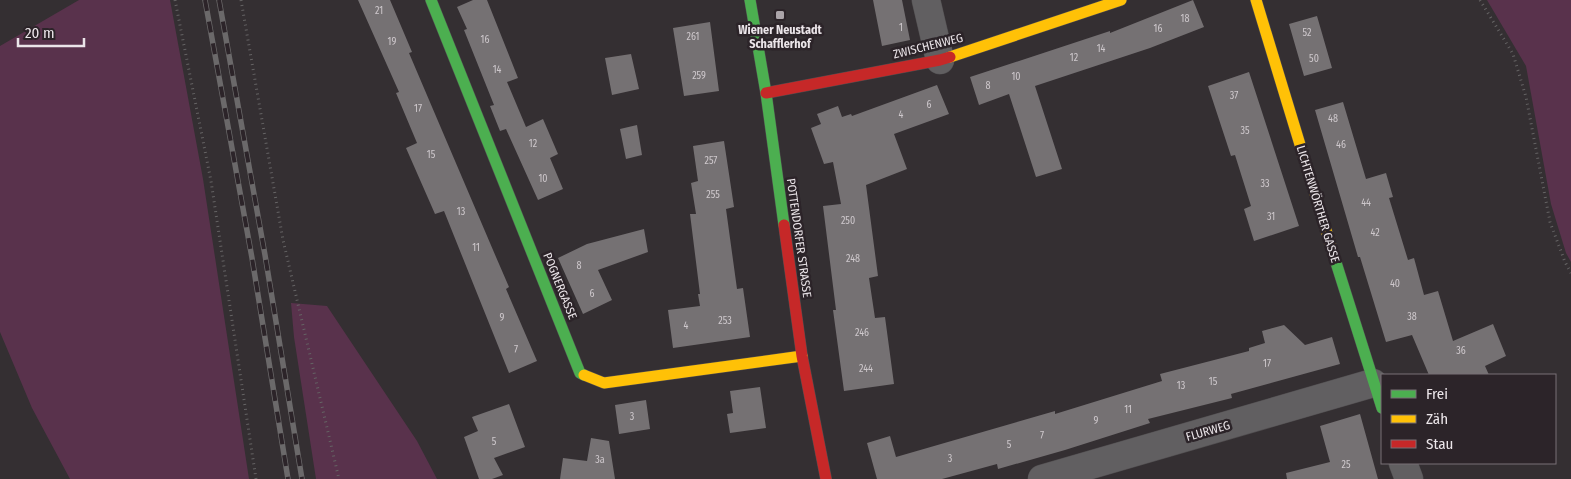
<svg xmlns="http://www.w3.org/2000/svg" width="1571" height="479" font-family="'Fira Sans Condensed',sans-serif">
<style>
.green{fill:#59324c}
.building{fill:#757173}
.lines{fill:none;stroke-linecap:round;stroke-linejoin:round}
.street-casing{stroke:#504d4f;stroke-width:29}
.fast-casing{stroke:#504d4f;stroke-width:12}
.slow-casing{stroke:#504d4f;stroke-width:12}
.jam-casing{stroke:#504d4f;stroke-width:12}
.path{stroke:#656364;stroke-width:3;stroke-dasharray:1 4;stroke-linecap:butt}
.street{stroke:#615f61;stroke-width:28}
.fast{stroke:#4caf50;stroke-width:11}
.slow{stroke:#ffc107;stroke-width:11}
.jam{stroke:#c62828;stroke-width:11}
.rail-casing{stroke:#6b696a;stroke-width:5.5}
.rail{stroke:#2c2429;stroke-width:4;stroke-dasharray:11;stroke-linecap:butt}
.poi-dot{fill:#aba5a9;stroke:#2c2429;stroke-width:2}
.labels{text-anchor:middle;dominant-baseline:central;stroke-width:5;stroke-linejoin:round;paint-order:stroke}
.number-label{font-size:10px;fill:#cec8cc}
.poi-label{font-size:12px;font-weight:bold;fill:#ebe5e9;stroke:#2c2429}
.street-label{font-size:12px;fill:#ebe5e9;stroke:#2c2429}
</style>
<rect width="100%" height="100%" fill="#342f32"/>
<path class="green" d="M79,0H170L203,179L249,479H70L32,408L0,332V46Z
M1487,0H1571V262L1566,253L1551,204L1526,66Z
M291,303L327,306L417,441L437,479H316L294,337Z"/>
<path class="building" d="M358,0H390L412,52L409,53L496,257L509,287L506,289L537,361L509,373L444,211L435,214L406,148L417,143L396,93L399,92Z
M473,0H487L518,78L507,82L526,127L543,119L558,154L550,158L563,189L538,200L506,129L500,131L490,106L494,105L464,30L467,29L457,7Z
M873,0H902L910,40L882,46Z
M1193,0L1204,27L1150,48L1035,86L1062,169L1036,177L1009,94L979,105L970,77L1110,31V33Z
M1317,16L1332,68L1304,76L1289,24Z
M710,22L719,91L684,96L673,28Z
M631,54L639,89L612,95L605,58Z
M1249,72L1299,226L1254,241L1244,209L1251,206L1235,155L1231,156L1208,86Z
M937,85L949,114L894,134L907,169L866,185L878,276L869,278L875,318L885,317L894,384L844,391L833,310H836L823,206L841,204L833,162L824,164L811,128L821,124L817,114L838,106L842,117L851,114L852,116Z
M1343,102L1366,179L1386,173L1393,197L1389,198L1408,260L1414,258L1424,295L1438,291L1453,341L1493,324L1506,356L1485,366L1489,375H1429L1412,335L1386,342L1360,257H1358L1315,110Z
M637,125L642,155L626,159L620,129Z
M724,141L734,207L726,209L737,289L743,288L750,337L673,348L668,310L700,306L698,294H700L690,214H696L691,183L698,181L693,146Z
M644,229L648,252L598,270L612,300L583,314L558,258L587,244Z
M1284,325L1305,345L1332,337L1340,364L1231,394L1232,398L1148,419L1150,423L1065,450L998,469L997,464L942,479H877L867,443L890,436L896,457L1055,411V414L1162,381L1160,374L1249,351V348L1265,343L1262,331Z
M760,387L766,428L730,433L727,414L733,413L730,391Z
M646,400L650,429L619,434L615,405Z
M509,404L525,447L494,458L503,475L492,479H479L464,437L478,431L472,417Z
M1360,414L1378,479H1287L1286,473L1330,462L1320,426Z
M591,438L609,441L615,479H560L563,458L587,461Z"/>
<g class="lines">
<g class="street-casing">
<path id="street" d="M926,0L940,60
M1403,463L1409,479
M1042,479L1373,383"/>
</g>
<g class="fast-casing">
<path id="fast" d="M431,0L580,373L584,375
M750,0L766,93L784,225
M1333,253L1382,408"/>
</g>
<g class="slow-casing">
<path id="slow" d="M1256,0L1333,253
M950,57L1121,0
M584,375L604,383L802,356"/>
</g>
<g class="jam-casing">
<path id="jam" d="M766,93L940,60L950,57
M784,225L802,356L826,479"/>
</g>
<path class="path" d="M175,0L211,181L256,479
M241,0L283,240L339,479
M1480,0L1513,54L1526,97L1550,222L1565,262L1571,273"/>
<use href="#street" class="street"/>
<use href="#fast" class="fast"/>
<use href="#slow" class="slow"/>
<use href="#jam" class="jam"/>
<g class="rail-casing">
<path id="rail" d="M205,0L252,258L288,479
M219,0L265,255L302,479"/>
</g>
<use href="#rail" class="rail"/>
</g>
<rect class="poi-dot" x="775" y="10" width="10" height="10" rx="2.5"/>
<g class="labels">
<g class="number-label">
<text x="379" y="11">21</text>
<text x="1185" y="19">18</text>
<text x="901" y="28">1</text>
<text x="1158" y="29">16</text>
<text x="1307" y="33">52</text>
<text x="693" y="37">261</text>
<text x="485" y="40">16</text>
<text x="392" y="42">19</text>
<text x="1101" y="49">14</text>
<text x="1074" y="58">12</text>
<text x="1314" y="59">50</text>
<text x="497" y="70">14</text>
<text x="699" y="76">259</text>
<text x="1016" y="77">10</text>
<text x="988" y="86">8</text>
<text x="1234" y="96">37</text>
<text x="929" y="105">6</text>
<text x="418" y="109">17</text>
<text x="901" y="115">4</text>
<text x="1333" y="119">48</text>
<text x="1245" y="131">35</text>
<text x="533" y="144">12</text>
<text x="1341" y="145">46</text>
<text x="431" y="155">15</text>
<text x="711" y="161">257</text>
<text x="543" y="179">10</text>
<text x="1265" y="184">33</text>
<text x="713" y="195">255</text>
<text x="1366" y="203">44</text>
<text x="461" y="212">13</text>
<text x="1271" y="217">31</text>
<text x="848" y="221">250</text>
<text x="1375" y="233">42</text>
<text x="476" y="248">11</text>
<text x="853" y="259">248</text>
<text x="579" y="266">8</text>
<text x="1395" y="284">40</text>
<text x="592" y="294">6</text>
<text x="1412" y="317">38</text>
<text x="502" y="318">9</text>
<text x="725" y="321">253</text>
<text x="686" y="326">4</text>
<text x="862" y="333">246</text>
<text x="516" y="350">7</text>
<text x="1461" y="351">36</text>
<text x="1267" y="364">17</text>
<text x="866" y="369">244</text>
<text x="1213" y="382">15</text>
<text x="1181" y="386">13</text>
<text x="1128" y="410">11</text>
<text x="632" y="417">3</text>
<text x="1096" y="421">9</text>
<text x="1042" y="436">7</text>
<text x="494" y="442">5</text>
<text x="1009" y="445">5</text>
<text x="950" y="459">3</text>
<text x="600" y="460">3a</text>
<text x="1346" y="465">25</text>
</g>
<g class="poi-label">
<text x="780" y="30">Wiener Neustadt<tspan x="780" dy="14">Schafflerhof</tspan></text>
</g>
<g class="street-label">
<text transform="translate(928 46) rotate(-14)">ZWISCHENWEG</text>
<text transform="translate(1318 204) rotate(73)">LICHTENWÖRTHER GASSE</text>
<text transform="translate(799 238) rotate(82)">POTTENDORFER STRASSE</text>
<text transform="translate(560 286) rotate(68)">POGNERGASSE</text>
<text transform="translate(1208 431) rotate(-16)">FLURWEG</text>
</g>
</g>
<rect x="1381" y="374" width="175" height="90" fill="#2c2429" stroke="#787176"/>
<rect x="1391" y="390" width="25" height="8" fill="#4caf50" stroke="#787176"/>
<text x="1426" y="399" font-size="15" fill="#ebe5e9">Frei</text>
<rect x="1391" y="415" width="25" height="8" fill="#ffc107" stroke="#787176"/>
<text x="1426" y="424" font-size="15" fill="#ebe5e9">Zäh</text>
<rect x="1391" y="440" width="25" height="8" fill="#c62828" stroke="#787176"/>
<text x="1426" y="449" font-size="15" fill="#ebe5e9">Stau</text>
<path d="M18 38v8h66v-8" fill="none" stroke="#ebe5e9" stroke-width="2.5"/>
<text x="25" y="38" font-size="15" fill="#ebe5e9" stroke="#2c2429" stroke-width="4" paint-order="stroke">20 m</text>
</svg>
